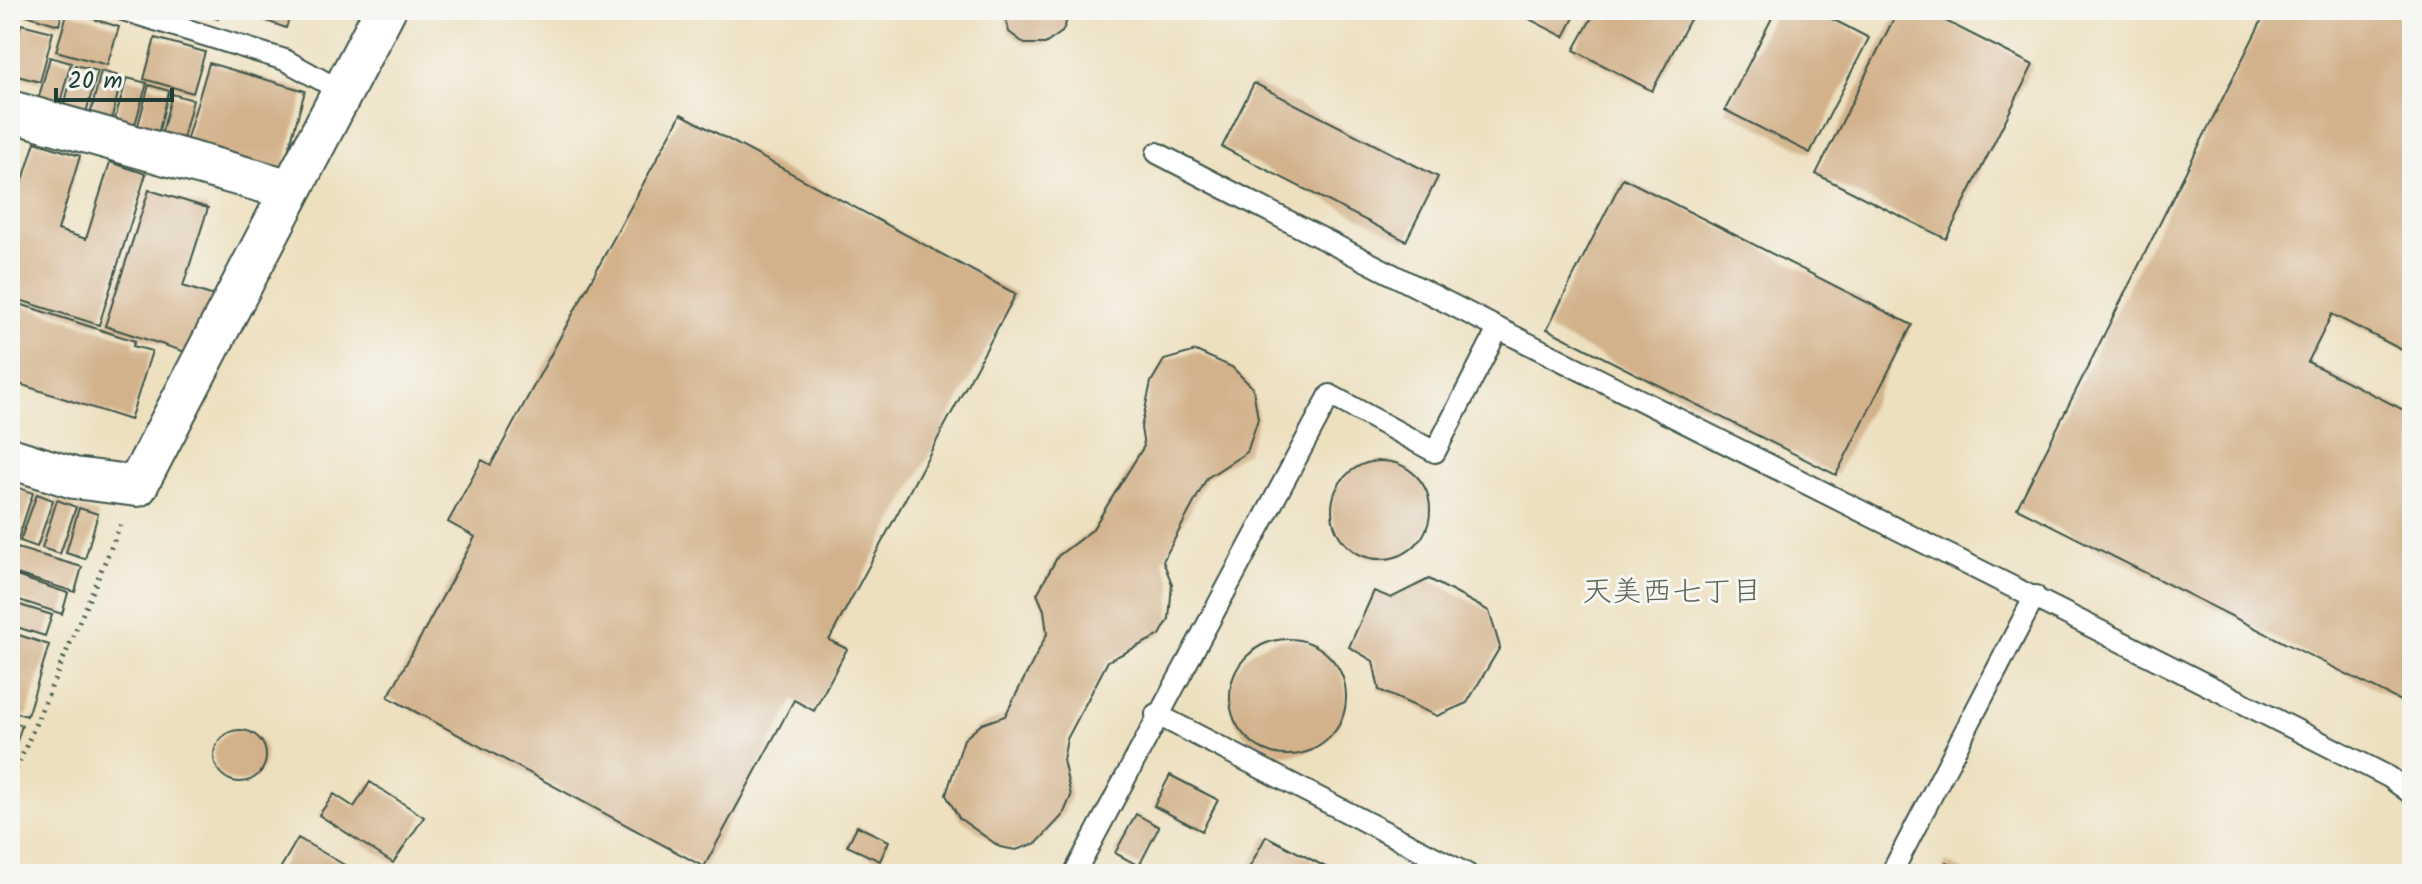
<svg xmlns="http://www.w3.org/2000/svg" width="2422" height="884" font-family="Kalam,'Klee One',sans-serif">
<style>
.building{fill:#d3b28b}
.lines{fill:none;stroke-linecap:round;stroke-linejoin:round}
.service-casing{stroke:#3e5549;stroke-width:24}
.minor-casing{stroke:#3e5549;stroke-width:44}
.path{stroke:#3e5549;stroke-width:5;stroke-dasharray:2 6;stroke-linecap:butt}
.service{stroke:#fff;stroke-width:20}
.minor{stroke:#fff;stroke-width:40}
.labels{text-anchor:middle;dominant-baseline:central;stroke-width:6;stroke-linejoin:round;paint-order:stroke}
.neighbourhood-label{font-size:30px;fill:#5e6652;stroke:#f6f6f2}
</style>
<rect width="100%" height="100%" fill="#f6f6f2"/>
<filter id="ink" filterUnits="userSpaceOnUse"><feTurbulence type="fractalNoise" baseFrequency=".0125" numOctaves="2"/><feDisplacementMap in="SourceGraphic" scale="16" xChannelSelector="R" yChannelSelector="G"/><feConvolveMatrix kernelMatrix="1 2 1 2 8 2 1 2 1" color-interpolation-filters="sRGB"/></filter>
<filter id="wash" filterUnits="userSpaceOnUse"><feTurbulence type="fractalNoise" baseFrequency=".006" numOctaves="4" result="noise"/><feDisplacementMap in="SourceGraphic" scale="32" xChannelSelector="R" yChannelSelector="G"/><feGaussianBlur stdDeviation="1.8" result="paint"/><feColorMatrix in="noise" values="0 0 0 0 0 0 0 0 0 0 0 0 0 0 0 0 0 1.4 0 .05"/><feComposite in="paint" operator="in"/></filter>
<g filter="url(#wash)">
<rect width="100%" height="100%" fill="#ede0bf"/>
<g id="blocks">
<path class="building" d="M10,10H63L59,25Z
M193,10H221L218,19Z
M236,10H292L286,28Z
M1004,10H1066V23L1062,32L1045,44H1025L1009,32Z
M1512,10H1578L1564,37Z
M1596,10H1695L1652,91L1574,50Z
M1776,10H1815L1869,38L1810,153L1725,110Z
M1898,10H1924L2033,65L1946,239L1816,174Z
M2267,10H2412V355L2332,314L2308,362L2412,414V691L2406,704L2017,508Z
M68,11L119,27L107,65L56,51Z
M21,24L53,32L40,82L10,74Z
M155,38L205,52L193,93L144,79Z
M50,57L71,63L59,106L38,100Z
M209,63L305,91L282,173L185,145Z
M75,65L98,71L85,116L63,109Z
M101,71L122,77L111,121L90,116Z
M127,78L147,83L134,128L114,122Z
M1254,83L1438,177L1406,241L1222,147Z
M149,85L169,91L158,134L137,129Z
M172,94L193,100L182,142L161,136Z
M681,114L1016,294L829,640L847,649L814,711L794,700L704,867L388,697L475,537L448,522L482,460L491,465Z
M35,142L80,156L58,230L86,239L110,162L146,174L99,325L10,297V221Z
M1623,178L1912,325L1836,475L1547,329Z
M149,190L208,208L183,286L217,297L198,356L105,326Z
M10,301L135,341L133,346L152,351L130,420L10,381Z
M1196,351L1232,367L1253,388L1258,419L1247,452L1207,478L1163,561L1172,584L1169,619L1160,635L1108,661L1067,739L1063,760L1071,796L1063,815L1037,843L1016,850L1000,847L959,818L946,795L964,739L982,724L1005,716L1047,634L1044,610L1037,594L1058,556L1092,530L1144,446L1141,428L1151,382L1164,360Z
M1332 510a49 49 0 1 1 98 0a49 49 0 1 1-98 0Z
M11,485L33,493L17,542L10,539Z
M37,494L53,500L37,547L20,541Z
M57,500L76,507L60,554L42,548Z
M79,508L98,514L85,559L66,553Z
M17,548L82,567L75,592L10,572Z
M10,574L68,593L62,614L10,597Z
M1429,579L1489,611L1500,647L1467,703L1437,716L1379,690L1373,661L1349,647L1374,591L1391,598Z
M10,602L52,615L45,636L10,625Z
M10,632L49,645L27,716L10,711Z
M1230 697a58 58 0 1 1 116 0a58 58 0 1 1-116 0Z
M10,721L22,725L11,761H10Z
M214 756a26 26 0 1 1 52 0a26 26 0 1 1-52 0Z
M1170,775L1218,800L1202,831L1154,806Z
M370,782L424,817L393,863L319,815L334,794L354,807Z
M1136,814L1159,827L1139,866L1115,853Z
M857,826L889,841L880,861L847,846Z
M1266,836L1339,874H1246Z
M298,838L360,874H277Z
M1946,862L1969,874H1940Z"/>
</g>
</g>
<g filter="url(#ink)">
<use href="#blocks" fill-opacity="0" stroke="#3e5549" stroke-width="2"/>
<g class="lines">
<g class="service-casing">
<path id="service" d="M123,10L285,60L343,92
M1157,153C1565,366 1979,568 2389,777L2412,794
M1156,714L1467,874
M1074,874L1330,395L1435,452L1497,331
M1891,874L2035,596"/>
</g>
<g class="minor-casing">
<path id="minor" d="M10,111L291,190
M10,458L74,478L137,486L385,10"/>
</g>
<path class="path" d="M10,784L121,524"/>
<use href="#service" class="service"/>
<use href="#minor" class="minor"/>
</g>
</g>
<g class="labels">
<g class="neighbourhood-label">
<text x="1672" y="593">天美西七丁目</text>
</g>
</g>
<rect width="2422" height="884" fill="none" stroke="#f6f6f2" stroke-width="40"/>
<path d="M56 88v12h116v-12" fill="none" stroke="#1f3d34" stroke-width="4"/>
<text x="68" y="88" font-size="24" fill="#1f3d34" stroke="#f6f6f2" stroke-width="6" paint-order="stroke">20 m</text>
</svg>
